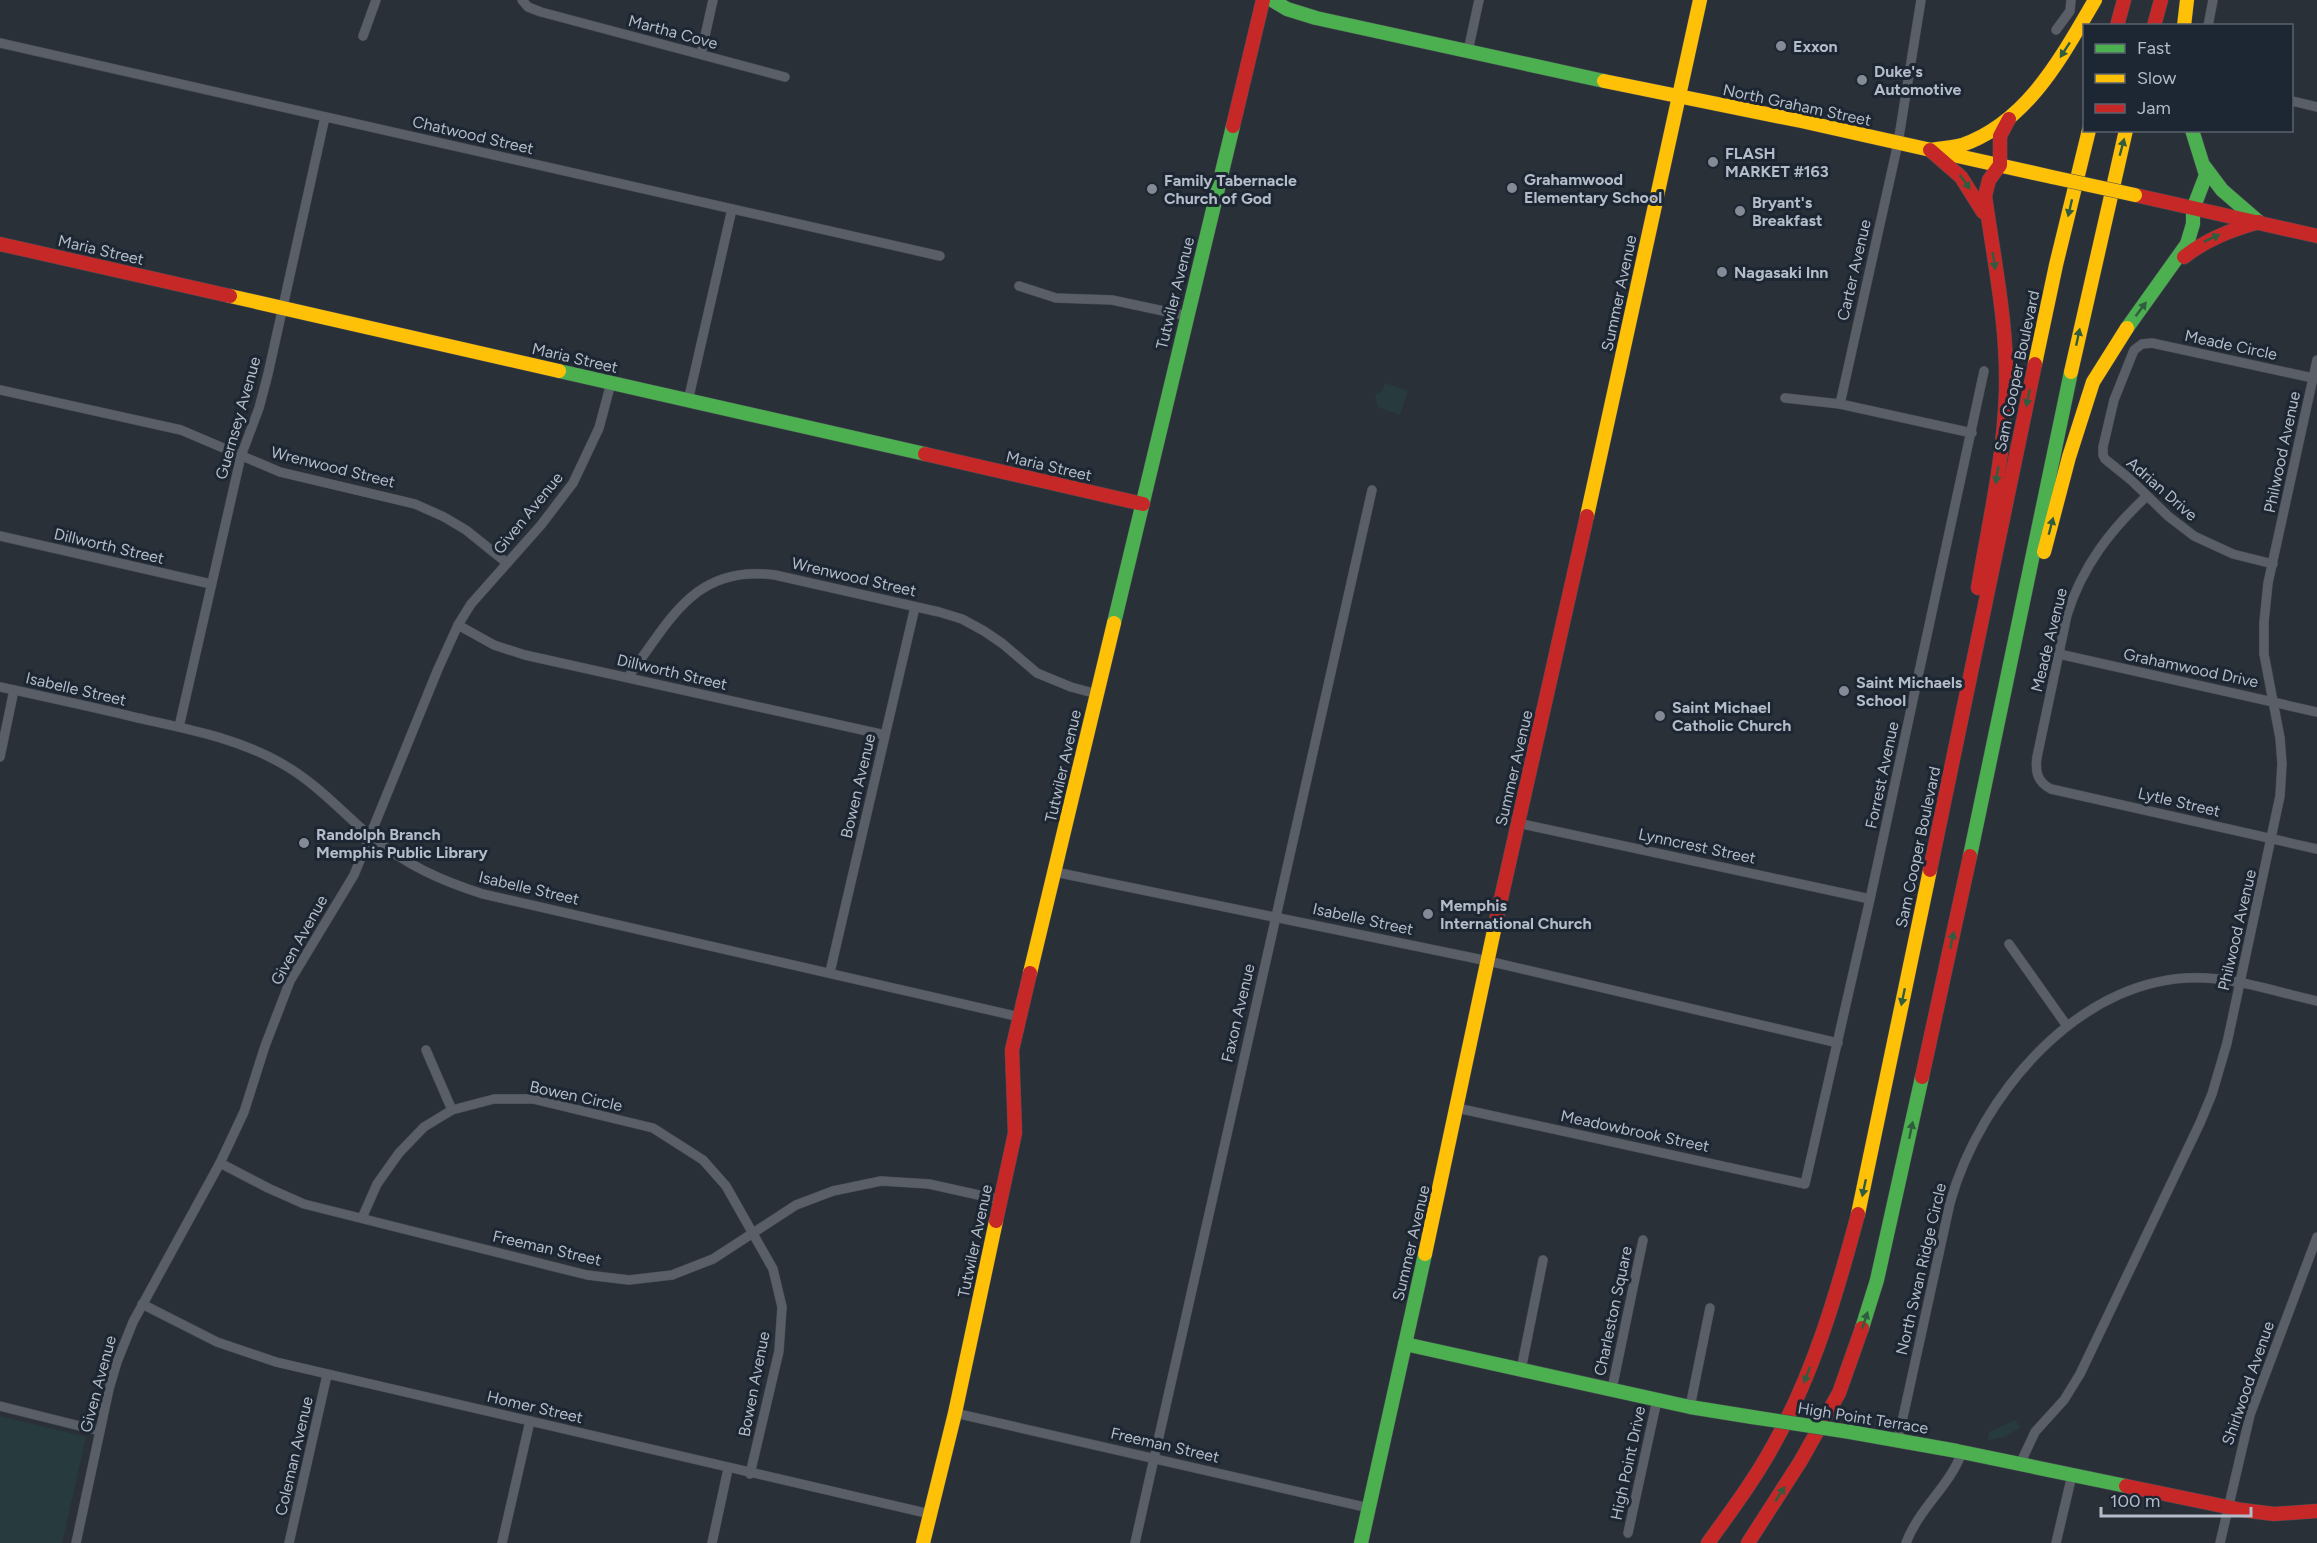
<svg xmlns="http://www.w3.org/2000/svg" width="2317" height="1543" font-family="Figtree,sans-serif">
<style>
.green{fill:#273a3e}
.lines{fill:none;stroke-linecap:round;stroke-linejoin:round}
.street-casing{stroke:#484c53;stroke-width:10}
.fast-casing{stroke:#484c53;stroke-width:15}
.slow-casing{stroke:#484c53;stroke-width:15}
.jam-casing{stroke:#484c53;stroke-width:15}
.street{stroke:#5a5e66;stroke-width:9}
.fast{stroke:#4caf50;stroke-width:14}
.slow{stroke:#ffc107;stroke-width:14}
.jam{stroke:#c62828;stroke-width:14}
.fast-bridge-casing{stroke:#484c53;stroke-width:15;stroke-linecap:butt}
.slow-bridge-casing{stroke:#484c53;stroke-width:15;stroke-linecap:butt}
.fast-bridge{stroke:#4caf50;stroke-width:14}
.slow-bridge{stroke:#ffc107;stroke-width:14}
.oneway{fill:#305d3f}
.poi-dot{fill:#848b96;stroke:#1d2633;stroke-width:2}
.labels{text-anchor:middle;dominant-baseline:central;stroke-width:6;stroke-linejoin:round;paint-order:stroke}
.street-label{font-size:16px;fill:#b4bcc9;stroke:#1d2633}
.poi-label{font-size:16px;font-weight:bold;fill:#b4bcc9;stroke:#1d2633;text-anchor:start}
</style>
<rect width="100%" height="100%" fill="#2a3038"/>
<g class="green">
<path d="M1385,383l23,8 -8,24 -22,-8 -3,-12 7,-4z"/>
<path d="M0,1416l86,21 -24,106h-62z"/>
<path d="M2015,1420l6,7 -16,10 -17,3 1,-8z"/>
</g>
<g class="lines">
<g class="street-casing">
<g id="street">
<path d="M522,0l6,7 13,5 244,65"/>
<path d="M2208,26l5,-26"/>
<path d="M2056,30l14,-19 1,-11"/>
<path d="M363,36l13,-36"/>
<path d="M0,43l940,213"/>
<path d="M1468,51l11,-51"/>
<path d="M701,54l12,-54"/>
<path d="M2292,101l25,6"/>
<path d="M1019,286l37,12 56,2 75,16"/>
<path d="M0,390l181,40 99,42 135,32 29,13 22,13 41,33"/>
<path d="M1785,398l55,6 132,29"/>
<path d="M688,401l44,-192"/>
<path d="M1840,404l58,-261 23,-143"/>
<path d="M2147,496c-37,34 -65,71 -80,119l-30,142c-2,14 0,25 14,32l266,60"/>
<path d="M0,536l211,48"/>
<path d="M2273,564l-40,-10 -39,-18 -26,-20 -37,-36 -26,-21 -2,-4v-8l11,-47 20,-50 8,-6 10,-1 161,35"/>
<path d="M458,625l36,20 31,10 360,80"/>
<path d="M2059,654l258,58"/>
<path d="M628,677c42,-56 66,-113 147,-102l164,37 23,7 22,12 19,13 34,29 34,14 26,7"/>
<path d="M0,687c46,10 92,20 138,31 51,11 103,21 148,48 32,19 56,46 84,70 37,29 69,44 113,58l537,123"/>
<path d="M179,727l62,-271 18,-48 9,-34 57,-257"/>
<path d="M0,757l14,-67"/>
<path d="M1518,823l352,76"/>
<path d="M1055,872l433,89 350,82"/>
<path d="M2009,944l58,82"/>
<path d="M830,972l85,-365"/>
<path d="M426,1050l26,60"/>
<path d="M1457,1108l348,76 65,-285 114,-528"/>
<path d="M220,1163l48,25 36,16 283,71 42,5 43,-5 41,-16 83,-54 37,-14 48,-10 48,3 72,16"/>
<path d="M362,1218l15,-34 22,-31 25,-26 28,-17 42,-11h39l120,29 50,32 23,26 47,83 9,38 -3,44 -29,123"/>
<path d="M142,1304l75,38 59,20 654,152"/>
<path d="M1521,1370l22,-110"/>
<path d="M1612,1389l31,-149"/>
<path d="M0,1406l100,25"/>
<path d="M1690,1407l20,-99"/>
<path d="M955,1413l414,95"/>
<path d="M1898,1440l52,-237c30,-108 133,-232 256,-225 37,2 75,15 111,23"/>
<path d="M2020,1464l15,-32 29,-32 16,-26 120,-251 12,-29 15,-51 53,-247 2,-32 -2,-26 -16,-84v-32l4,-39 49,-223"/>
<path d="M1628,1533l29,-133"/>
<path d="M76,1543l33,-154 8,-27 16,-40 87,-159 24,-51 21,-66 25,-65 64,-106 84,-206 20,-44 13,-21 70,-79 32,-42 26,-55 12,-45"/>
<path d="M289,1543l38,-168"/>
<path d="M502,1543l28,-122"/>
<path d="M712,1543l16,-74"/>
<path d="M1135,1543l237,-1053"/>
<path d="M1906,1543c13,-35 44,-57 56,-91"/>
<path d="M2056,1543l16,-68"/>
<path d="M2220,1543l30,-128 67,-178"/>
</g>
</g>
<g class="fast-casing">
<g id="fast">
<path d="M1272,0l15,9 29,9 288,63"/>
<path d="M2204,166l18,24 37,32"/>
<path d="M2127,328l60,-84 6,-20v-15l13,-34 -14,-45"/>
<path d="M559,371l366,83"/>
<path d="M1114,623l119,-497"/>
<path d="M1970,856l101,-484"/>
<path d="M1862,1328l15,-48 45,-203"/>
<path d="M1405,1344l285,63 62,10"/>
<path d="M1850,1432l107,19 169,35"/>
<path d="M1361,1543l64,-289"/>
</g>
</g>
<g class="slow-casing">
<g id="slow">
<path d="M2184,26l3,-26"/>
<path d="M1604,81l197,40 251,56"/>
<path d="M1930,150c11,-2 22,-2 32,-5 66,-23 100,-89 133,-145"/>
<path d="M230,296l329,75"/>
<path d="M2035,364l21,-99 33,-135"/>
<path d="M2071,372l55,-242"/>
<path d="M1587,516l113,-516"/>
<path d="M2044,552l25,-95 24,-75 34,-54"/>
<path d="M1030,973l84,-350"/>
<path d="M1858,1214l72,-344"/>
<path d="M1425,1254l71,-333"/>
<path d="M923,1543l32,-130 41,-192"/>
</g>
</g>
<g class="jam-casing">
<g id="jam">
<path d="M2117,26l7,-26"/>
<path d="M2154,26l7,-26"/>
<path d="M1233,126l30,-126"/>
<path d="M1930,150l31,27 22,35"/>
<path d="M2135,195l182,41"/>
<path d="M0,244l230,52"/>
<path d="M2184,257c23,-18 47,-27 75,-35"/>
<path d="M925,454l218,50"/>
<path d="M1978,588c11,-65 26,-130 28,-196 2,-66 -12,-131 -21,-196l4,-16 11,-15v-29l9,-17"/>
<path d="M1930,870l105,-506"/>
<path d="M1496,921l91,-405"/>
<path d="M1922,1077l48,-221"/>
<path d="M996,1221l19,-88 -3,-83 18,-77"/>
<path d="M2126,1486l116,24 32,4 43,-3"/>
<path d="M1708,1543c23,-32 47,-64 66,-99 40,-72 63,-151 84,-230"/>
<path d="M1748,1543l52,-81 39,-69 23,-65"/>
</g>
</g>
<use href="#street" class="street"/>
<use href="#fast" class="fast"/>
<use href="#slow" class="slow"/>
<use href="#jam" class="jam"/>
<g class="fast-bridge-casing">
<path id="fast-bridge" d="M1752,1417l98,15"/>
</g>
<g class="slow-bridge-casing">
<path id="slow-bridge" d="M2052,177l83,18"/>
</g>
<use href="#fast-bridge" class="fast-bridge"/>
<use href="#slow-bridge" class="slow-bridge"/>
</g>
<defs><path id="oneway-solid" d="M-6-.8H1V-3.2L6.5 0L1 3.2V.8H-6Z" transform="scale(1.5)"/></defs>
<g class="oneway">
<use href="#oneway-solid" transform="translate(2065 50) rotate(123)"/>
<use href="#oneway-solid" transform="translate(2122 147) rotate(-75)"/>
<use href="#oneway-solid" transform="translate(1965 182) rotate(54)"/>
<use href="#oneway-solid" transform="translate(2070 208) rotate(103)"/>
<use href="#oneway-solid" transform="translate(2212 238) rotate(-25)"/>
<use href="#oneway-solid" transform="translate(1994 261) rotate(81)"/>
<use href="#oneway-solid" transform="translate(2141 309) rotate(-53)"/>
<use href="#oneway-solid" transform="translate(2078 337) rotate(-78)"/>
<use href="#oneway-solid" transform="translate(2028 398) rotate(102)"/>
<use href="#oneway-solid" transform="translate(1997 475) rotate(99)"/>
<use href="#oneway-solid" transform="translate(2051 526) rotate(-75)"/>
<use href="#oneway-solid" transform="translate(1952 940) rotate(-78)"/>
<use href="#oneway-solid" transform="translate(1903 997) rotate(102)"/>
<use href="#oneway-solid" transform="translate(1911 1130) rotate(-78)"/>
<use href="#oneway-solid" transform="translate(1864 1188) rotate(102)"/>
<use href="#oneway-solid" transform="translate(1865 1320) rotate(-72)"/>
<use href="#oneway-solid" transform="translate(1807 1375) rotate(111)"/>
<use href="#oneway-solid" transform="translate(1780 1494) rotate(-58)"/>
</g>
<g class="poi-dot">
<circle cx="1781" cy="46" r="6"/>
<circle cx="1862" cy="80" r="6"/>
<circle cx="1713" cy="162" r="6"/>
<circle cx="1512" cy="188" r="6"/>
<circle cx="1152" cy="189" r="6"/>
<circle cx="1740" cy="211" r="6"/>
<circle cx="1722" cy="272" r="6"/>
<circle cx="1844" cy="691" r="6"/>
<circle cx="1660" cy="716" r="6"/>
<circle cx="304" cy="843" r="6"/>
<circle cx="1428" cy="914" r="6"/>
</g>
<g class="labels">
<g class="street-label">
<text transform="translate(673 32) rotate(15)">Martha Cove</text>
<text transform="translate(1797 105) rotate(12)">North Graham Street</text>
<text transform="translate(473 135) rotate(13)">Chatwood Street</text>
<text transform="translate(101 250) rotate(13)">Maria Street</text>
<text transform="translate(1854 270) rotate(-77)">Carter Avenue</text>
<text transform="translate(1175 293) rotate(-76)">Tutwiler Avenue</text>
<text transform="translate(1619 293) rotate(-78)">Summer Avenue</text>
<text transform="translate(2231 345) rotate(12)">Meade Circle</text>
<text transform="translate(575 358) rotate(13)">Maria Street</text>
<text transform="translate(2017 371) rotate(-78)">Sam Cooper Boulevard</text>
<text transform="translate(238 418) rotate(-74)">Guernsey Avenue</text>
<text transform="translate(2282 452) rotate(-78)">Philwood Avenue</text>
<text transform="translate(1049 466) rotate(13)">Maria Street</text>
<text transform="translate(333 467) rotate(14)">Wrenwood Street</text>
<text transform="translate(2162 489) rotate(41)">Adrian Drive</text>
<text transform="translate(528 513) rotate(-51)">Given Avenue</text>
<text transform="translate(109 546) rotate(13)">Dillworth Street</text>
<text transform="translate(854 577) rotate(13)">Wrenwood Street</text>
<text transform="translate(2049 640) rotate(-76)">Meade Avenue</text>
<text transform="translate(2191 668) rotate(12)">Grahamwood Drive</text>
<text transform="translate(672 672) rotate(13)">Dillworth Street</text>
<text transform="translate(76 689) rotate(13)">Isabelle Street</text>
<text transform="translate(1063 766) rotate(-77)">Tutwiler Avenue</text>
<text transform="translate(1514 768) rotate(-77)">Summer Avenue</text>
<text transform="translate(1882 775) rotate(-78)">Forrest Avenue</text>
<text transform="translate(858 786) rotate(-77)">Bowen Avenue</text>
<text transform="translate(2179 802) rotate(13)">Lytle Street</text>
<text transform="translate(1697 846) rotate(12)">Lynncrest Street</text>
<text transform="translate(1918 847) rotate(-78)">Sam Cooper Boulevard</text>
<text transform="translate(529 888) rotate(13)">Isabelle Street</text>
<text transform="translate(1363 919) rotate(12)">Isabelle Street</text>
<text transform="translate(2237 930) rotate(-77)">Philwood Avenue</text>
<text transform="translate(299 940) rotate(-61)">Given Avenue</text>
<text transform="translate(1238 1013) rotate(-77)">Faxon Avenue</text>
<text transform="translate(576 1096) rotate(12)">Bowen Circle</text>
<text transform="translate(1635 1131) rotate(12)">Meadowbrook Street</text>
<text transform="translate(975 1241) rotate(-78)">Tutwiler Avenue</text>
<text transform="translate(1411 1243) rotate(-77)">Summer Avenue</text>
<text transform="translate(547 1248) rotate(13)">Freeman Street</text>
<text transform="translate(1921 1269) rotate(-77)">North Swan Ridge Circle</text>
<text transform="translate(1613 1311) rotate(-78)">Charleston Square</text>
<text transform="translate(2248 1383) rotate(-71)">Shirlwood Avenue</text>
<text transform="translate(98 1384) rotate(-75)">Given Avenue</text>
<text transform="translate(754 1384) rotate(-79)">Bowen Avenue</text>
<text transform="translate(535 1407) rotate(13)">Homer Street</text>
<text transform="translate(1863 1418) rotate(9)">High Point Terrace</text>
<text transform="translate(1165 1445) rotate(13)">Freeman Street</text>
<text transform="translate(294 1456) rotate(-77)">Coleman Avenue</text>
<text transform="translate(1628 1463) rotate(-78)">High Point Drive</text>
</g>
<g class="poi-label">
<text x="1793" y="46">Exxon</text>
<text x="1874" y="71">Duke's<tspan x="1874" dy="18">Automotive</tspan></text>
<text x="1725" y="153">FLASH<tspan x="1725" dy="18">MARKET #163</tspan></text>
<text x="1524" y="179">Grahamwood<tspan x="1524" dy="18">Elementary School</tspan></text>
<text x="1164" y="180">Family Tabernacle<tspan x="1164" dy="18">Church of God</tspan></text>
<text x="1752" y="202">Bryant's<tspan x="1752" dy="18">Breakfast</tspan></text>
<text x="1734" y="272">Nagasaki Inn</text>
<text x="1856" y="682">Saint Michaels<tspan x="1856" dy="18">School</tspan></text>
<text x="1672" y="707">Saint Michael<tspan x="1672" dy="18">Catholic Church</tspan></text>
<text x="316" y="834">Randolph Branch<tspan x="316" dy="18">Memphis Public Library</tspan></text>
<text x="1440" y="905">Memphis<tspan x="1440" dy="18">International Church</tspan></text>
</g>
</g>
<rect x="2083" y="24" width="210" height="108" fill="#1d2633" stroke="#59626f" stroke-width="1.5"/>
<rect x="2095" y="44" width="30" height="9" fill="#4caf50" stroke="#59626f" stroke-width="1.5"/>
<text x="2137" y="54" font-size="18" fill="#b4bcc9">Fast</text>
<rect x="2095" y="74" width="30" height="9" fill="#ffc107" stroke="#59626f" stroke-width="1.5"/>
<text x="2137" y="84" font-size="18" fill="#b4bcc9">Slow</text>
<rect x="2095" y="104" width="30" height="9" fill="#c62828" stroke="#59626f" stroke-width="1.5"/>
<text x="2137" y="114" font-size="18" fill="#b4bcc9">Jam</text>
<path d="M2101 1507v9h150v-9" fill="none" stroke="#b4bcc9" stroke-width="3"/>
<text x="2110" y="1507" font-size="18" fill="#b4bcc9" stroke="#1d2633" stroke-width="4.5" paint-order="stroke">100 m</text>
</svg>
